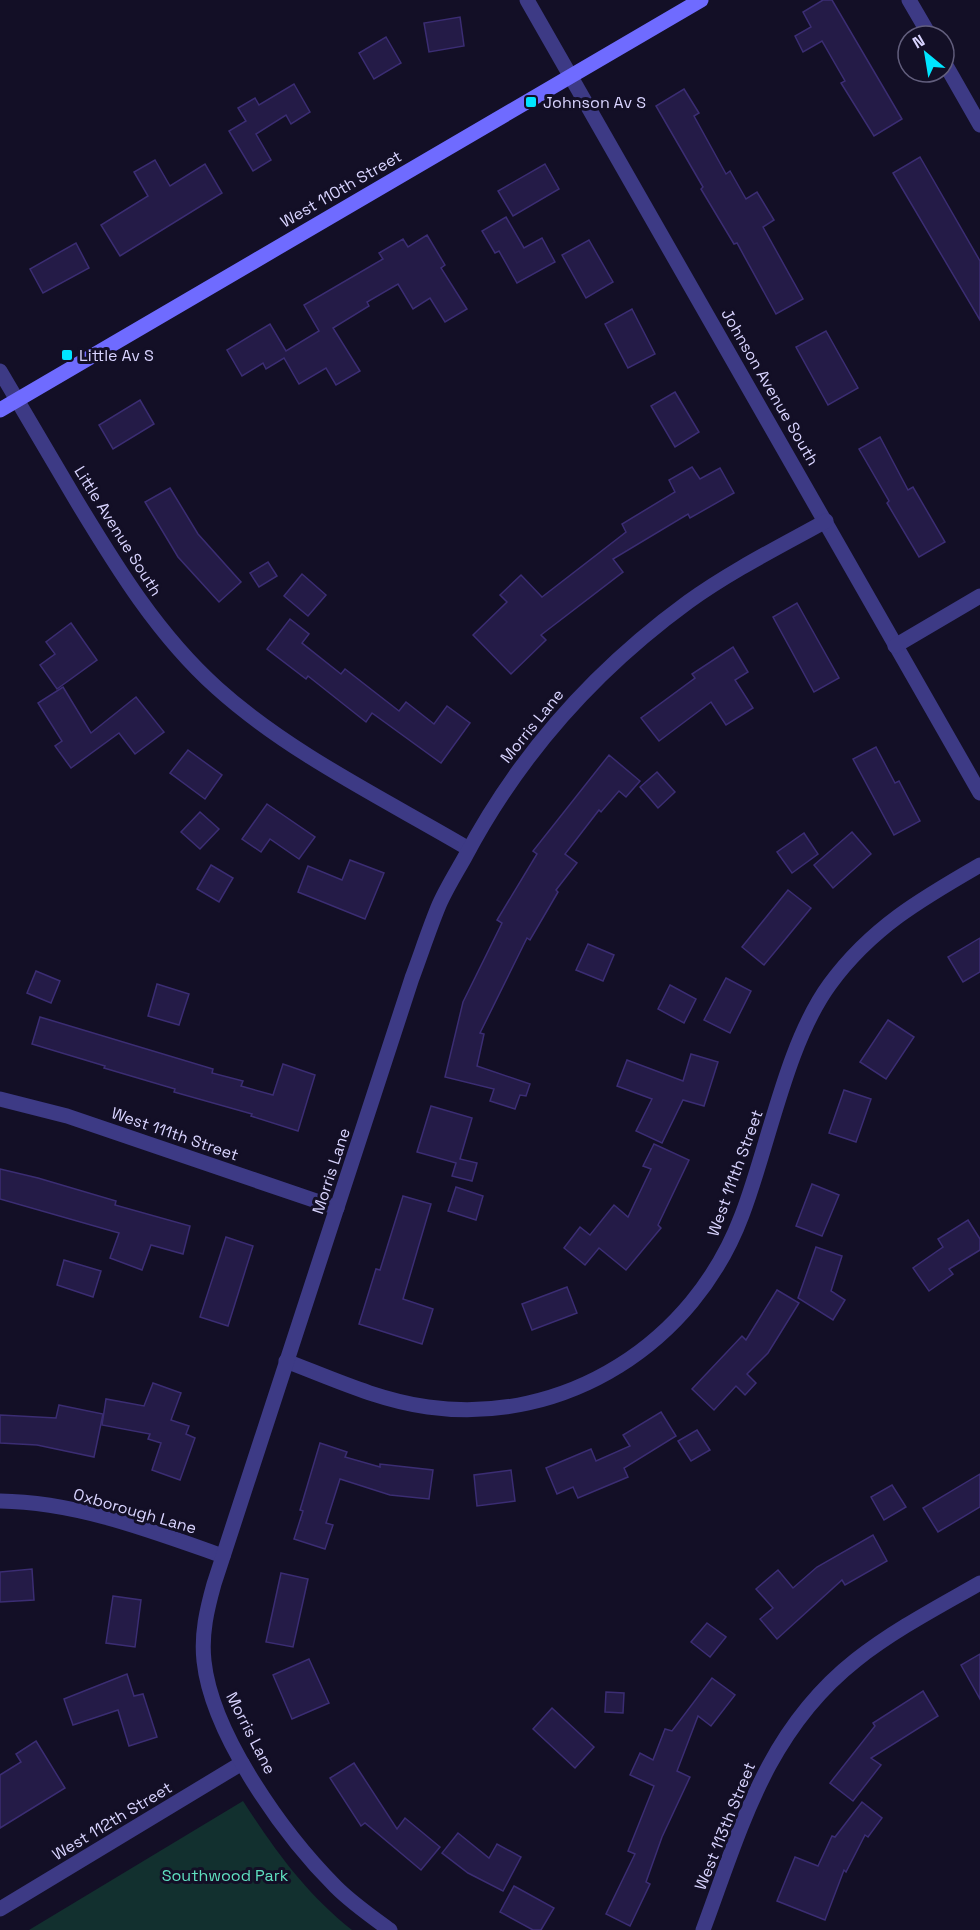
<svg xmlns="http://www.w3.org/2000/svg" width="980" height="1930" font-family="'Space Grotesk',sans-serif">
<style>
.green{fill:#12302f}
.building{fill:#241b47;stroke:#3b2d73;stroke-width:1.5}
.lines{fill:none;stroke-linecap:round;stroke-linejoin:round}
.street{stroke:#3d3a85;stroke-width:15}
.secondary{stroke:#6f6bff;stroke-width:15}
.poi-dot{fill:#00e5ff;stroke:#130f26;stroke-width:2}
.labels{text-anchor:middle;dominant-baseline:central;stroke-width:6;stroke-linejoin:round;paint-order:stroke}
.poi-label{font-size:16px;fill:#d9d4ff;stroke:#130f26;text-anchor:start}
.street-label{font-size:16px;fill:#d9d4ff;stroke:#130f26}
.park-label{font-size:16px;fill:#5fe0c0;stroke:#130f26}
</style>
<rect width="100%" height="100%" fill="#130f26"/>
<path class="green" d="M243,1801c31,48 63,93 109,129h-323z"/>
<g class="building">
<path d="M823,0h9l70,119 -28,17 -33,-53 4,-2 -23,-40 -19,11 -8,-16 16,-9 -8,-15z"/>
<path d="M460,17l4,29 -35,6 -5,-29z"/>
<path d="M386,37l15,26 -27,16 -15,-26z"/>
<path d="M294,84l16,28 -19,12 -5,-9 -30,19 15,26 -18,11 -24,-40 17,-10 -8,-13 17,-10 4,7z"/>
<path d="M684,89l15,24 -5,3 32,58 4,-3 16,28 11,-7 17,28 -11,7 40,72 -27,15 -39,-71 -3,1 -33,-55 2,-2 -47,-81z"/>
<path d="M920,157l60,104v59l-87,-147z"/>
<path d="M155,160l15,26 35,-22 17,29 -102,63 -19,-31 47,-29 -14,-24z"/>
<path d="M545,164l14,25 -46,27 -15,-25z"/>
<path d="M506,217l18,31 18,-10 13,24 -38,21 -18,-32 -4,2 -13,-22z"/>
<path d="M427,235l18,30 -4,3 26,41 -22,13 -15,-24 -17,11 -15,-25 -31,18 2,4 -36,22 27,43 -24,14 -10,-17 -27,16 -15,-26 -18,11 -3,-6 -21,13 -15,-26 43,-26 16,27 33,-20 -15,-26 79,-46 -4,-6 24,-14 5,8z"/>
<path d="M589,240l24,42 -27,16 -24,-43z"/>
<path d="M76,243l13,25 -46,25 -13,-24z"/>
<path d="M632,309l23,45 -27,14 -23,-44z"/>
<path d="M826,331l32,57 -30,17 -32,-58z"/>
<path d="M675,392l24,40 -24,15 -24,-41z"/>
<path d="M140,400l14,24 -41,25 -14,-24z"/>
<path d="M880,437l28,53 5,-3 32,55 -26,15 -32,-54 2,-2 -30,-52z"/>
<path d="M692,467l8,12 20,-11 14,25 -44,25 -2,-4 -75,45 10,13 -82,63 5,5 -35,34 -38,-39 34,-33 -7,-7 21,-20 21,22 84,-65 -4,-8 53,-32 -6,-12z"/>
<path d="M170,488l28,46 43,48 -22,20 -41,-45 -33,-55z"/>
<path d="M268,562l9,14 -18,11 -9,-14z"/>
<path d="M302,574l24,21 -18,21 -24,-20z"/>
<path d="M797,603l42,75 -25,14 -41,-75z"/>
<path d="M290,619l19,15 -7,9 39,31 4,-5 54,42 7,-9 28,22 13,-18 23,17 -29,40 -69,-50 -6,9 -58,-46 -2,3 -39,-30z"/>
<path d="M71,623l26,37 -40,29 -17,-24 15,-11 -9,-12z"/>
<path d="M733,647l15,25 -13,8 18,28 -27,17 -15,-23 -52,39 -18,-23 54,-40 -3,-4z"/>
<path d="M63,687l28,46 45,-36 28,35 -29,22 -16,-21 -48,35 -16,-22 7,-5 -24,-38z"/>
<path d="M876,747l19,36 4,-2 21,40 -26,14 -41,-76z"/>
<path d="M188,750l34,25 -17,24 -35,-26z"/>
<path d="M609,755l31,26 -14,16 -7,-6 -18,21 -2,-2 -34,44 12,9 -21,27 2,2 -28,48 -3,-2 -47,95 4,1 -7,32 53,18 -4,12 -6,-1 -5,14 -25,-8 4,-12 -49,-12 18,-75 39,-79 -5,-3 40,-66 -4,-3z"/>
<path d="M657,772l18,20 -17,16 -18,-21z"/>
<path d="M267,804l48,33 -16,22 -29,-20 -9,13 -19,-13z"/>
<path d="M200,812l19,17 -19,20 -19,-17z"/>
<path d="M852,832l19,22 -38,34 -19,-23z"/>
<path d="M804,833l14,21 -26,19 -15,-21z"/>
<path d="M350,860l34,13 -19,46 -67,-27 10,-26 34,14z"/>
<path d="M211,865l22,13 -14,24 -22,-13z"/>
<path d="M788,890l23,18 -47,57 -22,-18z"/>
<path d="M980,938v34l-17,10 -15,-25z"/>
<path d="M588,944l26,11 -11,26 -27,-11z"/>
<path d="M36,971l24,10 -9,22 -24,-10z"/>
<path d="M726,978l25,13 -21,42 -26,-13z"/>
<path d="M157,984l32,10 -10,31 -31,-9z"/>
<path d="M670,985l26,14 -12,24 -26,-14z"/>
<path d="M40,1017l173,52 -1,4 31,8 -2,5 32,9 10,-31 32,11 -17,56 -47,-15 1,-2 -78,-22 1,-3 -71,-21 1,-2 -73,-22z"/>
<path d="M888,1020l26,17 -28,42 -26,-17z"/>
<path d="M691,1054l27,8 -14,44 -21,-6 -21,43 -26,-12 16,-32 -35,-13 10,-26 56,21z"/>
<path d="M844,1090l27,9 -15,43 -27,-9z"/>
<path d="M431,1106l41,12 -12,41 17,4 -5,18 -20,-5 4,-13 -39,-11z"/>
<path d="M654,1144l35,16 -31,65 3,3 -35,42 -27,-22 -14,17 -21,-17 16,-21 10,8 24,-30 14,12 23,-48 -8,-3z"/>
<path d="M0,1169l38,9 78,23 -1,4 75,21 -7,28 -32,-9 -9,25 -32,-12 9,-25 -119,-34z"/>
<path d="M812,1184l27,11 -17,41 -26,-10z"/>
<path d="M456,1187l27,9 -7,24 -28,-9z"/>
<path d="M403,1196l28,8 -28,95 30,10 -11,35 -63,-20 17,-55 4,1z"/>
<path d="M968,1220l12,19v11l-31,19 4,5 -24,17 -16,-23 30,-21 -5,-8z"/>
<path d="M226,1237l27,9 -25,80 -28,-9z"/>
<path d="M816,1247l26,9 -11,35 14,9 -12,20 -35,-22z"/>
<path d="M64,1260l37,11 -8,26 -36,-12z"/>
<path d="M567,1287l10,26 -45,17 -10,-26z"/>
<path d="M777,1290l22,13 -31,50 -21,21 9,9 -11,12 -9,-9 -22,24 -22,-21 50,-53 4,4z"/>
<path d="M153,1383l28,10 -10,27 18,6 -3,8 9,4 -15,42 -28,-10 9,-27 -13,-4 2,-5 -48,-9 4,-26 38,7z"/>
<path d="M59,1405l44,9 -9,43 -57,-12 -37,-2v-28l56,3z"/>
<path d="M661,1412l15,24 -52,32 4,9 -50,21 -5,-11 -16,7 -11,-26 45,-19 5,12 34,-15 -7,-11z"/>
<path d="M697,1430l13,20 -19,11 -13,-20z"/>
<path d="M320,1443l27,9 -2,5 35,10v-3l53,6 -4,29 -39,-4 -50,-16 -14,44 7,2 -8,24 -31,-10 9,-28 -3,-1z"/>
<path d="M511,1470l4,31 -38,5 -3,-31z"/>
<path d="M980,1474v33l-42,25 -15,-24z"/>
<path d="M892,1485l14,22 -22,13 -13,-23z"/>
<path d="M873,1535l14,26 -42,24 -3,-5 -65,59 -17,-20 13,-11 -17,-19 22,-19 15,18 24,-21z"/>
<path d="M32,1569l2,31 -34,2v-30z"/>
<path d="M281,1573l27,6 -15,68 -27,-5z"/>
<path d="M113,1596l28,4 -6,47 -29,-4z"/>
<path d="M707,1623l19,14 -16,20 -19,-15z"/>
<path d="M980,1654v45l-19,-34z"/>
<path d="M309,1659l20,44 -37,16 -19,-44z"/>
<path d="M127,1674l7,22 9,-2 14,43 -28,9 -11,-36 -45,15 -9,-26z"/>
<path d="M712,1678l23,17 -24,31 -13,-10 -21,55 13,6 -28,60 -16,45 4,2 -20,42 -24,-12 29,-60 -7,-3 26,-65 -24,-11 10,-22 13,7 12,-31 7,2z"/>
<path d="M923,1691l15,25 -67,42 10,7 -28,36 -23,-18 45,-57 -2,-3z"/>
<path d="M606,1692l18,1 -1,20 -18,-1z"/>
<path d="M552,1708l42,39 -19,21 -42,-39z"/>
<path d="M36,1741l29,47 -65,40v-53l21,-13 -5,-8z"/>
<path d="M354,1763l43,66 8,-11 35,29 -19,23 -56,-47 -4,3 -31,-48z"/>
<path d="M862,1802l20,16 -14,19 -3,-2 -19,37 -2,-2 -19,50 -48,-19 18,-44 23,9 14,-30 3,1z"/>
<path d="M458,1833l31,25 8,-14 24,13 -18,34 -35,-18 -26,-20z"/>
<path d="M514,1886l40,22 -13,22h-8l-33,-18z"/>
</g>
<g class="lines">
<g class="street">
<path d="M527,0l453,793"/>
<path d="M909,0l21,36"/>
<path d="M944,62l36,63"/>
<path d="M0,371c25,43 51,86 76,129 41,68 82,135 141,188 72,65 169,112 252,161"/>
<path d="M895,646l85,-50"/>
<path d="M0,1099l67,17 270,92"/>
<path d="M286,1361c47,18 92,39 142,46 137,19 266,-64 314,-192 27,-70 44,-171 88,-231 41,-56 91,-85 150,-119"/>
<path d="M0,1501c77,1 152,30 223,55"/>
<path d="M0,1909l242,-146"/>
<path d="M390,1930c-18,-13 -38,-27 -54,-43 -52,-52 -124,-152 -132,-226 -3,-27 3,-52 10,-77l198,-606c9,-24 17,-49 27,-73 7,-16 17,-32 26,-48 54,-102 130,-187 223,-255 43,-31 91,-55 138,-81"/>
<path d="M703,1930c38,-102 63,-199 153,-270 38,-30 82,-53 124,-77"/>
</g>
<path class="secondary" d="M0,410l701,-410"/>
</g>
<g class="poi-dot">
<rect x="525" y="96" width="12" height="12" rx="3"/>
<rect x="61" y="349" width="12" height="12" rx="3"/>
</g>
<g class="labels">
<g class="poi-label">
<text x="543" y="102">Johnson Av S</text>
<text x="79" y="355">Little Av S</text>
</g>
<g class="street-label">
<text transform="translate(341 189) rotate(-30)">West 110th Street</text>
<text transform="translate(770 387) rotate(60)">Johnson Avenue South</text>
<text transform="translate(118 531) rotate(58)">Little Avenue South</text>
<text transform="translate(532 726) rotate(-51)">Morris Lane</text>
<text transform="translate(175 1134) rotate(19)">West 111th Street</text>
<text transform="translate(331 1171) rotate(-72)">Morris Lane</text>
<text transform="translate(735 1173) rotate(-70)">West 111th Street</text>
<text transform="translate(135 1511) rotate(16)">Oxborough Lane</text>
<text transform="translate(251 1733) rotate(63)">Morris Lane</text>
<text transform="translate(112 1821) rotate(-31)">West 112th Street</text>
<text transform="translate(725 1826) rotate(-68)">West 113th Street</text>
</g>
<g class="park-label">
<text x="225" y="1875">Southwood Park</text>
</g>
</g>
<g transform="translate(926 54) rotate(330)"><circle r="28" fill="#130f26" stroke="#625e7d" stroke-width="1.5"/>
<path d="M0-4.5L10 22L0 15L-10 22Z" fill="#00e5ff"/>
<text y="-9" font-size="16" font-weight="bold" text-anchor="middle" fill="#d9d4ff">N</text>
</g>
</svg>
